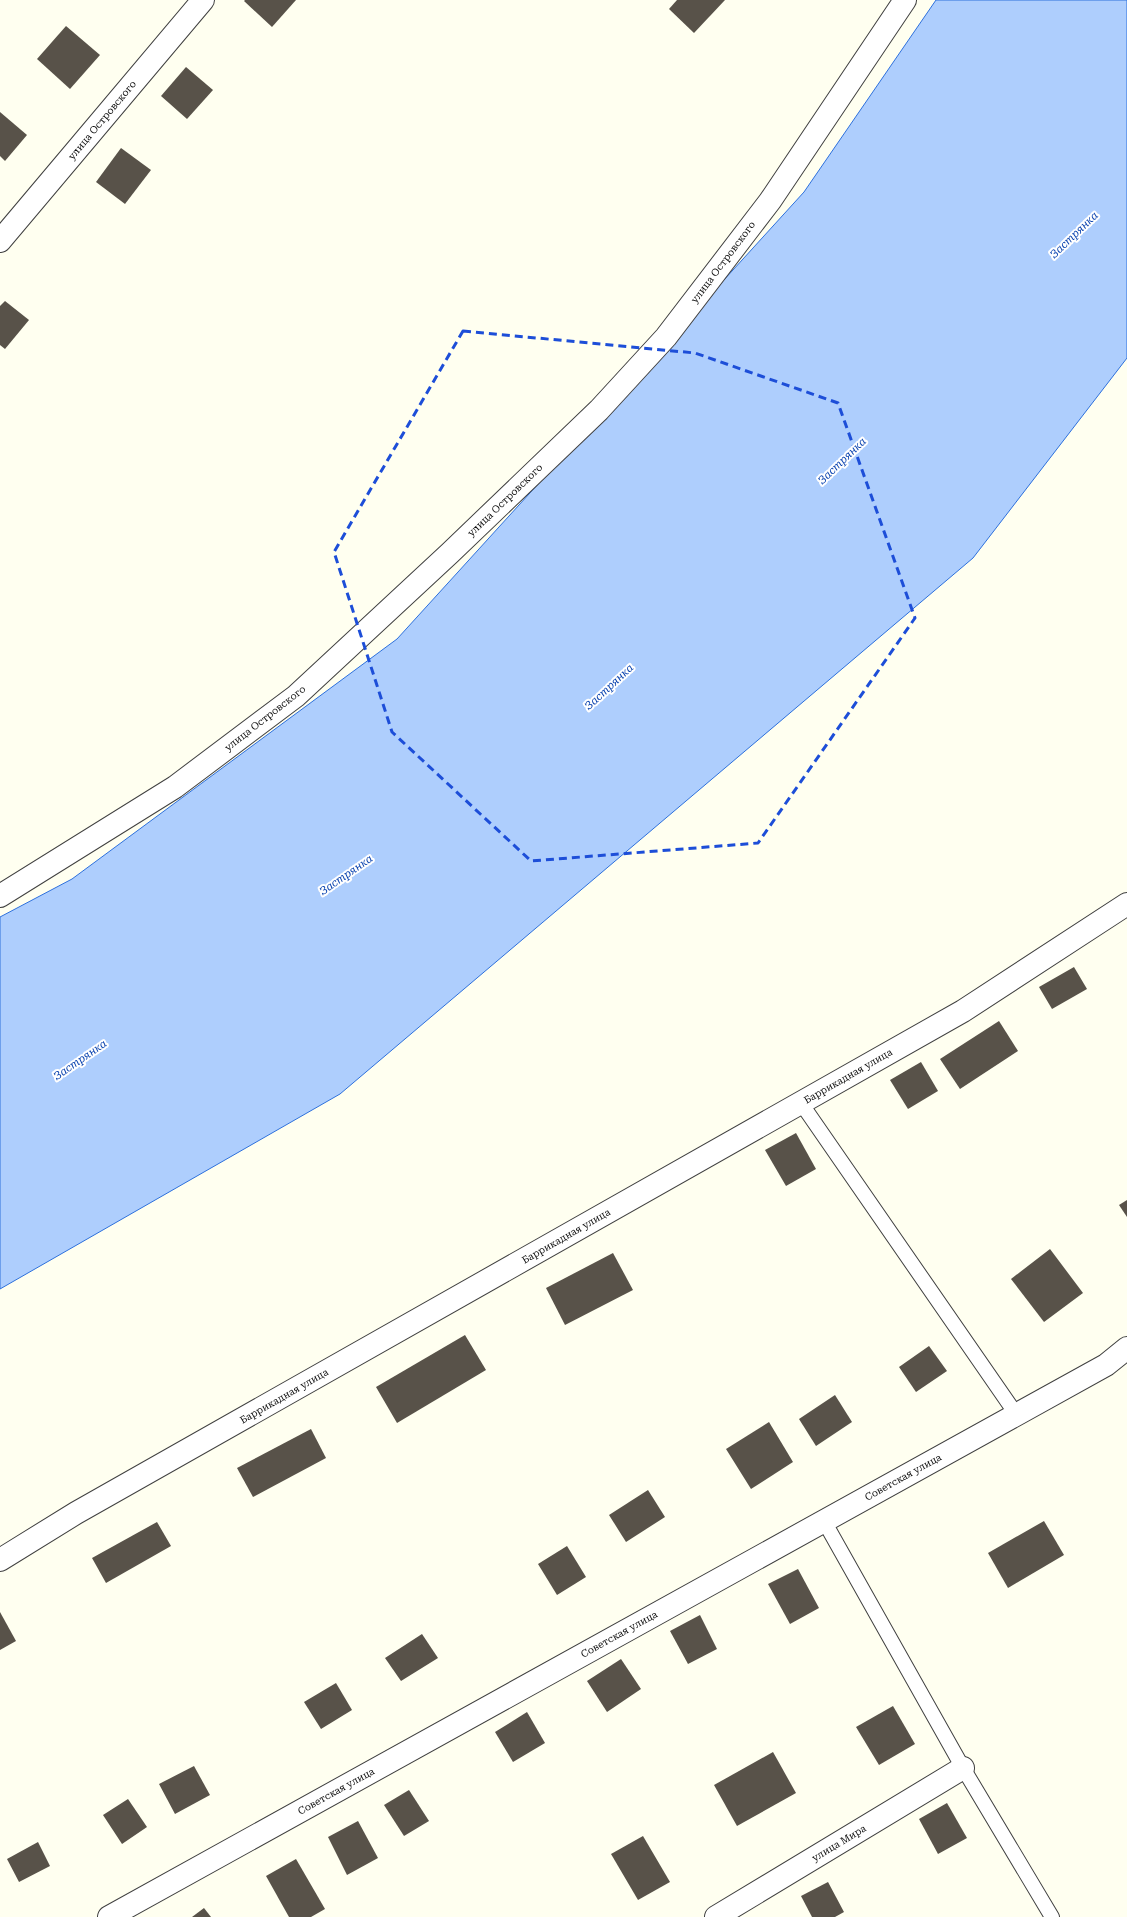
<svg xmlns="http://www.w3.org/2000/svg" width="1127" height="1917" font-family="'Roboto Serif',serif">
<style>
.water{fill:#aecefd;stroke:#2d70dc}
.building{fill:#585249}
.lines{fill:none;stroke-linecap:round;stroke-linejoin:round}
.lane-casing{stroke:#414141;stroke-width:16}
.street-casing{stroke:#414141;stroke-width:24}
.lane{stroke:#fff;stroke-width:14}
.street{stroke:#fff;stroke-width:22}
.marked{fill:none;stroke:#1d4ed8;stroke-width:3;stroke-dasharray:8 5;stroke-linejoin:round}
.labels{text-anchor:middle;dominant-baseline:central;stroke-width:4;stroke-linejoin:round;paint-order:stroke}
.street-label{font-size:10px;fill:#0e0e0e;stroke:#fff}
.water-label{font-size:11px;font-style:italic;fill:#0942af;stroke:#fff}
</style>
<rect width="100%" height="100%" fill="#fffff0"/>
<path class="water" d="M936,0h191v358l-154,200 -633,536 -340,195v-372l72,-38 325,-240 407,-447z"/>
<g class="building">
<path d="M245,0h51l-24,27 -28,-26z"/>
<path d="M677,0h48l-31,33 -25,-24z"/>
<path d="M66,26l34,29 -30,34 -33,-30z"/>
<path d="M186,67l27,23 -26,29 -26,-23z"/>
<path d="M0,112l27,23 -22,26 -5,-5z"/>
<path d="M121,148l30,22 -26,34 -29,-22z"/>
<path d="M5,301l24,19 -24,29 -5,-4v-39z"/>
<path d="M1074,967l13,22 -35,20 -13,-22z"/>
<path d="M999,1021l19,30 -58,38 -20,-30z"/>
<path d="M921,1062l17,29 -30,18 -18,-29z"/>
<path d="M796,1133l20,36 -30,17 -21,-36z"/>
<path d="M1127,1200v17l-8,-12z"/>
<path d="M1050,1249l33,44 -39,29 -33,-43z"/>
<path d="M613,1253l20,37 -68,35 -19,-37z"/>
<path d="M465,1335l21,35 -89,53 -21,-36z"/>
<path d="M929,1346l18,25 -31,21 -17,-25z"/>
<path d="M835,1395l17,27 -36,24 -17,-27z"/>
<path d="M769,1422l24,40 -42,27 -25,-40z"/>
<path d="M311,1429l15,29 -73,39 -16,-29z"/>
<path d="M648,1490l17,27 -39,25 -17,-27z"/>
<path d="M1044,1521l20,34 -56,33 -20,-35z"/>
<path d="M157,1522l14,24 -65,37 -14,-25z"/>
<path d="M567,1546l19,31 -29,18 -19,-31z"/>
<path d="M798,1569l21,39 -29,16 -22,-40z"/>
<path d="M0,1612l16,29 -16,9z"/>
<path d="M700,1615l17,34 -29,15 -18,-33z"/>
<path d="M422,1634l16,24 -37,23 -16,-23z"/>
<path d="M621,1659l20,30 -34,23 -20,-31z"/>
<path d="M336,1683l16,27 -31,19 -17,-27z"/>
<path d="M893,1706l22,38 -36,21 -23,-38z"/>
<path d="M527,1712l18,31 -32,19 -18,-30z"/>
<path d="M773,1752l23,41 -59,33 -23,-41z"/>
<path d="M194,1766l16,29 -35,19 -16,-30z"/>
<path d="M409,1790l20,31 -25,15 -20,-31z"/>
<path d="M128,1799l19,28 -25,17 -19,-29z"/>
<path d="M947,1803l20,35 -29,16 -19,-35z"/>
<path d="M358,1821l20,37 -31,17 -19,-38z"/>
<path d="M643,1836l27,46 -32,18 -27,-46z"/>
<path d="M38,1842l12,24 -31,16 -12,-23z"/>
<path d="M296,1859l29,50 -14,8h-22l-23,-41z"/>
<path d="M828,1882l16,30 -9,5h-23l-11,-21z"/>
<path d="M204,1908l7,9h-19z"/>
</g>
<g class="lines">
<g class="lane-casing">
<g id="lane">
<path d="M801,1103l215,311"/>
<path d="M824,1521l139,247 89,149"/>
</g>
</g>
<g class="street-casing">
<g id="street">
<path d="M0,241l203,-241"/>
<path d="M0,896l175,-109 121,-91 154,-143 149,-143 67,-73 104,-136 135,-201"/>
<path d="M0,1560l76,-47 887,-502 164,-107"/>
<path d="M109,1917l997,-552 21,-17"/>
<path d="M716,1917l247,-149"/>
</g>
</g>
<use href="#lane" class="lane"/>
<use href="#street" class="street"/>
</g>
<path class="marked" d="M463,331l232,22 143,50 77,215 -157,225 -227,18 -139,-129 -58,-180z"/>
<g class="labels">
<g class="street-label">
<text transform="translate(102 120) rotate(-50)">улица Островского</text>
<text transform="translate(723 262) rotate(-53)">улица Островского</text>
<text transform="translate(505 500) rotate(-44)">улица Островского</text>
<text transform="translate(265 718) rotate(-38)">улица Островского</text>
<text transform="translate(848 1076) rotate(-30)">Баррикадная улица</text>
<text transform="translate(566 1236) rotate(-30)">Баррикадная улица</text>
<text transform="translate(284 1396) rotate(-30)">Баррикадная улица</text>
<text transform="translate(903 1477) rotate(-29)">Советская улица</text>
<text transform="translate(619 1634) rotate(-29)">Советская улица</text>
<text transform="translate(336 1791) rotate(-29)">Советская улица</text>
<text transform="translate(839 1843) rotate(-31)">улица Мира</text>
</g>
<g class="water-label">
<text transform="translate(1074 235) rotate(-44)">Застрянка</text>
<text transform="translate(842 461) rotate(-44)">Застрянка</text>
<text transform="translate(609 687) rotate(-43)">Застрянка</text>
<text transform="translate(346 875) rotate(-35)">Застрянка</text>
<text transform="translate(80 1060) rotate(-35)">Застрянка</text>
</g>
</g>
</svg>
